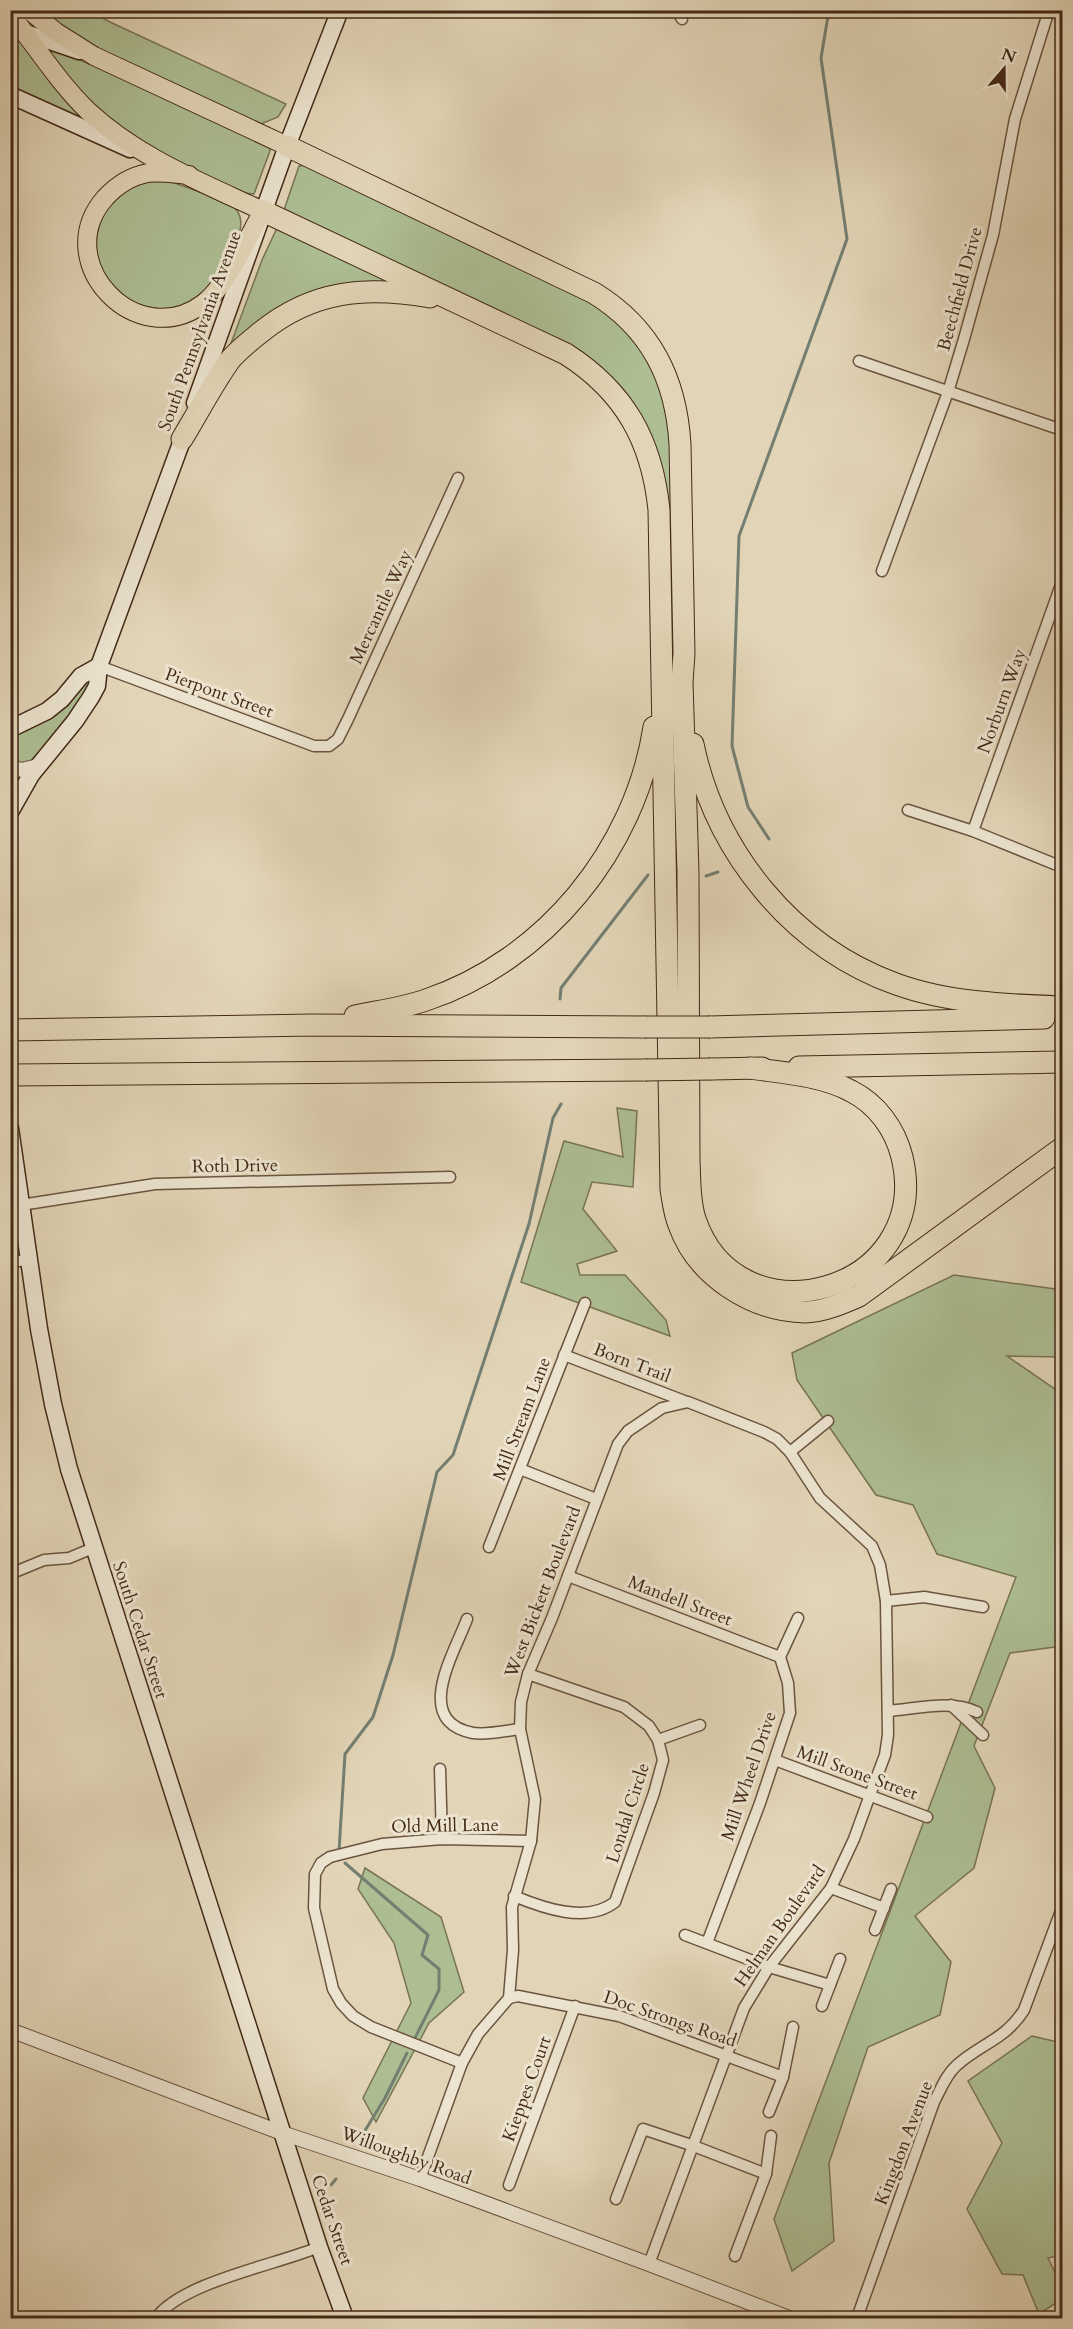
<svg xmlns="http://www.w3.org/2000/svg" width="1073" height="2329" font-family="Cardo,serif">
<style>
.green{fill:#adbe93;stroke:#787455;stroke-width:1.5}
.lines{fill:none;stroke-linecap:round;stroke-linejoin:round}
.stream{stroke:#747f72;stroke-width:3}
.minor-casing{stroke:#6b543f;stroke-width:13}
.tertiary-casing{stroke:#6b543f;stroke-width:16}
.secondary-casing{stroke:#432917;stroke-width:19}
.primary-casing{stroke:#432917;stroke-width:20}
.motorway-casing{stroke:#432917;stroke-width:23}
.minor{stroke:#ece4d0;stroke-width:10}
.tertiary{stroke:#ece4d0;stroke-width:14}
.secondary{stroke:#ece4d0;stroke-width:16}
.primary{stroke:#e2d5b7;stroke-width:18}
.motorway{stroke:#e2d5b7;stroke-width:21}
.motorway-bridge-casing{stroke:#432917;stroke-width:23;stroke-linecap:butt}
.motorway-bridge{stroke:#e2d5b7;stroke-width:21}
.labels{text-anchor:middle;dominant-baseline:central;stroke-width:6;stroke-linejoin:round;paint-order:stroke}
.street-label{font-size:18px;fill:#432917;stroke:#ece4d0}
</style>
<rect width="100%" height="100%" fill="#e2d5b7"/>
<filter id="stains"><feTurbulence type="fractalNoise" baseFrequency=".00333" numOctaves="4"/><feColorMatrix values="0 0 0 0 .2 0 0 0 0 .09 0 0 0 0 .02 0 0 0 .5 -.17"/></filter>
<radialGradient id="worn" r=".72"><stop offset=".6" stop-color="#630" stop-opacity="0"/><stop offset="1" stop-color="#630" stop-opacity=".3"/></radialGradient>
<g class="green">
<path d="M40,11h50l20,11 176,82 -8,13 -17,7 -171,-79z"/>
<path d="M10,38l10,2 71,83 -80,-34z"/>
<path d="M53,49l56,23 160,75 1,4 -16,43 -11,-1 -52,-24 -62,-33 -33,-27 -46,-55z"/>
<path d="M307,165l266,125 40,27 37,44 21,58 2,207h-3l-5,-130 -45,-107 -336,-179 15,-44z"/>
<path d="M169,181l56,20c7,4 13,8 15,16 3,12 -3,24 -9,35 -15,32 -37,63 -77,56 -15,-2 -22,-4 -32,-14 -12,-11 -19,-17 -23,-32 -10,-31 10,-73 43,-80 8,-2 19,-1 27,-1z"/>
<path d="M277,228l116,54 -26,3 -137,61 32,-86z"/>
<path d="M87,680l4,2 -16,30 -40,48 -7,4 -17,-2v-27z"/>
<path d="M617,1108l20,3 -4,76 -41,-5 -9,27 34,42 -40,13 3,11h45l41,45 4,16 -149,-54 43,-141 59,16z"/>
<path d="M954,1275l108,15v67l-55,-1 55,38v252l-52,7 -36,93 21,42 -21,80 -59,48 36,46 -11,53 -72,32 -39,116 5,78 -42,30 -18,-52 242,-642 -79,-23 -24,-49 -37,-10 -79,-115 -5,-27z"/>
<path d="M365,1868l76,49 23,75 -35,31 -53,99 -13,-24 48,-95 -17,-60 -36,-54z"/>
<path d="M1032,2036l30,7v212l-14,3 14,29v12l-23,15 -16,-39 -21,-1 -35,-65 35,-66 -34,-62z"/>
</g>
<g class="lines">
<g class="stream">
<path d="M769,839l-21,-32 -16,-61 7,-210 108,-297 -26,-181 8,-48"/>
<path d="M706,876l12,-4"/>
<path d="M560,999l1,-11 87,-113"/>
<path d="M339,1851l6,-97 28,-37 20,-62 44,-183 16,-17 76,-231 24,-106 8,-14"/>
<path d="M345,1863l83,72 -6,20 17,14v21l-24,48"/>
<path d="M361,2137l24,-39 22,-45"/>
<path d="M331,2185l5,-6"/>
</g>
<g class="minor-casing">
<g id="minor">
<path d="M676,10l6,9"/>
<path d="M859,361l203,69"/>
<path d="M882,571l66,-179 16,-53 29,-104 22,-116 34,-109"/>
<path d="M99,666l215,80h15l9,-7 10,-20 110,-241"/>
<path d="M908,810l65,21 89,36"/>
<path d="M973,831l89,-249"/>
<path d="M21,1205l134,-21 295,-7"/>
<path d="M10,1262l18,-2"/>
<path d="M564,1355l123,47"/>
<path d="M790,1452l38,-31"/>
<path d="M520,1469l76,30"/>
<path d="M489,1547l96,-244"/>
<path d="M10,1574l34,-14 25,-2 24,-10"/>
<path d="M568,1576l212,81"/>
<path d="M886,1601l38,-4 59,10"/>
<path d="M467,1619c-13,35 -55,102 6,114 14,2 32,-2 47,-4"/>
<path d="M951,1705l32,30"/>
<path d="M888,1711c28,-2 63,-12 89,1"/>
<path d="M658,1740l42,-15"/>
<path d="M775,1760l152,57"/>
<path d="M440,1769l2,70"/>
<path d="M831,1888l53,20"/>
<path d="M514,1896c29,12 73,28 101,6l39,-109 9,-33 -5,-20 -9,-14 -25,-19 -96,-33"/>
<path d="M875,1930l16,-41"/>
<path d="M685,1935l84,32 61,18"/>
<path d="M707,1943l53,-140 30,-90 -2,-30 -8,-26 18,-39"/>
<path d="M509,1998l9,-2 101,20 164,61"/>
<path d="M822,2006l18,-47"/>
<path d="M462,2063l-91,-36 -18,-11 -12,-13 -8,-14 -19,-81 1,-34 6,-11 9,-6 52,-13 60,-5 89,2"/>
<path d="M769,2112l14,-35 10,-50"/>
<path d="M420,2179l42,-116 16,-29 31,-36 4,-48 -1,-43 19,-66 4,-42 -15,-70 1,-27 7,-28 24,-56 66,-174 10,-13 34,-23 26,-6 76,30 13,7 13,13 30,46 52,48 8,19 6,36 2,134 -3,20 -15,40 -16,44 -23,49 -62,79 -25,41 -95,256"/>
<path d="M509,2185l66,-179"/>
<path d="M616,2199l27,-70 48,16 75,29"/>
<path d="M735,2256l31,-82 5,-38"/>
<path d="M156,2318c26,-36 120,-53 163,-71"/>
<path d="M857,2318l77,-216c7,-13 12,-27 22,-36 24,-22 49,-26 68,-56l38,-102"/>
</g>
</g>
<g class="tertiary-casing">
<g id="tertiary">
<path d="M10,767l12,3 16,-4"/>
<path d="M10,2030l272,103 138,46 229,85 140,54"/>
</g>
</g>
<g class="secondary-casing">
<g id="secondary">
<path d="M10,31l16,2 53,18"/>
<path d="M10,95l120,54"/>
<path d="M195,403l92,-257 53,-136"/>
<path d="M10,729l37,-18 15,-12 19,-23 18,-10"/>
<path d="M10,812l21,-37 44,-54 16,-24 6,-11 2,-20 88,-239"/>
<path d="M10,1128l29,201 14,75 16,65 250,778 26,71"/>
</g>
</g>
<g class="primary-casing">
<g id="primary">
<path d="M29,10l27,22 38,24 193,90"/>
<path d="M10,14c26,32 48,68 78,97 49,46 115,72 175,100 -15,26 -36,74 -59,92 -67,51 -155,-41 -99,-105 11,-12 26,-22 43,-25 13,-2 28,1 41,2"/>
</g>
</g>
<g class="motorway-casing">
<g id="motorway">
<path d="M287,146l307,147c57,35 82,86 86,151l4,210 -2,28 6,190 1,288c1,20 0,40 6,59 43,128 239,73 207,-62 -7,-28 -25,-53 -51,-66 -30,-16 -68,-18 -101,-23"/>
<path d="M263,211l303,143c59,38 86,87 93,156l12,679c2,12 3,24 8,36 18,51 73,86 126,87 18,0 38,-9 54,-16l203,-148"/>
<path d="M182,439c16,-26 30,-54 48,-79 8,-10 20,-19 31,-28 52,-42 105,-46 169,-35"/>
<path d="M693,744c22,107 98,202 203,240 52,19 111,21 166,23"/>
<path d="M355,1016c24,-5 48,-8 71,-16 119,-40 209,-150 228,-273"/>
<path d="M710,1027l334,-9"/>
<path d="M10,1030l302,-5 332,2"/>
<path d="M799,1067l263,-5"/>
<path d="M711,1069l51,-1"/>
<path d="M10,1075l635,-5"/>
</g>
</g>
<use href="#minor" class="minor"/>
<use href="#tertiary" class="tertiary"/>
<use href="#secondary" class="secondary"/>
<use href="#primary" class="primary"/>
<use href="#motorway" class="motorway"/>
<g class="motorway-bridge-casing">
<g id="motorway-bridge">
<path d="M644,1027h66"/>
<path d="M645,1070l66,-1"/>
</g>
</g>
<use href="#motorway-bridge" class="motorway-bridge"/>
</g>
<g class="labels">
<g class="street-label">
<text transform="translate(960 289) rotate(-75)">Beechfield Drive</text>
<text transform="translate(200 331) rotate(-70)">South Pennsylvania Avenue</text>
<text transform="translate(381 607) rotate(-65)">Mercantile Way</text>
<text transform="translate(219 693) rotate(20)">Pierpont Street</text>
<text transform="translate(1002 701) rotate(-70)">Norburn Way</text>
<text transform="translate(235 1166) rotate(-1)">Roth Drive</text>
<text transform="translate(632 1363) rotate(21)">Born Trail</text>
<text transform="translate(522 1419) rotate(-69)">Mill Stream Lane</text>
<text transform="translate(543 1592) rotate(-69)">West Bickett Boulevard</text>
<text transform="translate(680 1601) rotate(21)">Mandell Street</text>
<text transform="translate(140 1630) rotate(72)">South Cedar Street</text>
<text transform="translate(857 1773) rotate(20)">Mill Stone Street</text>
<text transform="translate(749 1776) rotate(-71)">Mill Wheel Drive</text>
<text transform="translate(628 1813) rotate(-72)">Londal Circle</text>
<text transform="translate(445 1826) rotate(-1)">Old Mill Lane</text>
<text transform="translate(780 1926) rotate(-55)">Helman Boulevard</text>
<text transform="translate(670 2019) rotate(19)">Doc Strongs Road</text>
<text transform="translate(527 2089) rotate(-70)">Kieppes Court</text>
<text transform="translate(904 2143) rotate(-69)">Kingdon Avenue</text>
<text transform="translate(406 2156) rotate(20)">Willoughby Road</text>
<text transform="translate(332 2220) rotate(71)">Cedar Street</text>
</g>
</g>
<rect width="1073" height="2329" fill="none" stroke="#e2d5b7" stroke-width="36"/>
<rect x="12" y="12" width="1049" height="2305" fill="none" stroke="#432917" stroke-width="3"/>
<rect x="18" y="18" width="1037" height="2293" fill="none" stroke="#432917" stroke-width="1.5"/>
<g transform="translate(1004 69) rotate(20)" stroke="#ece4d0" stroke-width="4.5" paint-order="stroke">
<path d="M0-4.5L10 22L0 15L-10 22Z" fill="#432917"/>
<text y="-9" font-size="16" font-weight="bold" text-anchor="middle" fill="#432917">N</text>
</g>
<rect width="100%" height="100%" filter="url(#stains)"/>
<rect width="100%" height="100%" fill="url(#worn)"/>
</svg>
